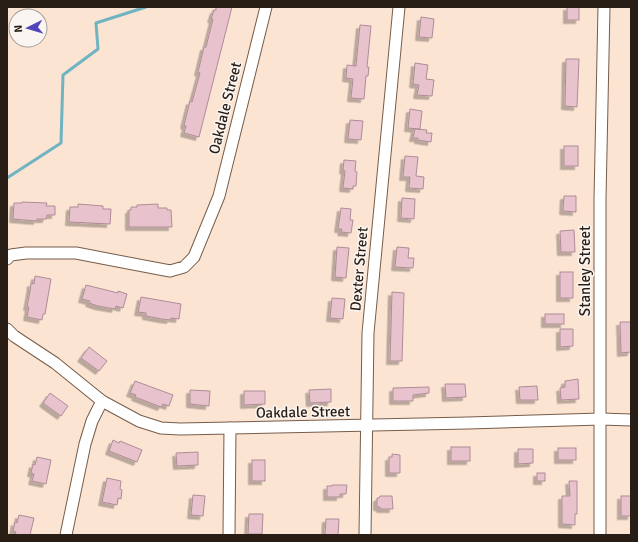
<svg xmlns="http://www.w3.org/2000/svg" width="638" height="542" font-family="Signika,sans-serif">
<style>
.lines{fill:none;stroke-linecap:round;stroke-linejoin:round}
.stream{stroke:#70b3c1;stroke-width:3}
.building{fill:#e8c3ce;stroke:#ae8c96;filter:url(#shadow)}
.minor-casing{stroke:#765d4a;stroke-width:13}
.minor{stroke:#fff;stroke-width:11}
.labels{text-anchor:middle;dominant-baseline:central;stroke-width:3;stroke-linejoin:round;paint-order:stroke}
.street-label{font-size:15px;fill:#291e16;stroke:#fbf5f1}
</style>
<defs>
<filter id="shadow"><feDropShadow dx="-3.5" dy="3.5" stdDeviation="0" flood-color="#0004"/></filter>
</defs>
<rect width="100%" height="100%" fill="#fce4d3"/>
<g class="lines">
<path class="stream" d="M7,178l54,-35 2,-68 35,-26 -2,-26 50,-16"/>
</g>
<g class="building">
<path d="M216,7h16l-33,130 -15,-4 2,-7 -2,-1 6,-24 2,1 8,-29 -2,-1 6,-25h2l7,-28h-2l3,-9h2z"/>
<rect x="567" y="7" width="12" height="13"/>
<path d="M421,17l13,2 -2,19 -13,-1z"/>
<path d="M360,25l11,1 -4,41h2l-1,9h-2l-2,23 -13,-1 2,-19 -7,-1 1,-13 9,1z"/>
<path d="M566,59h13l-2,48 -12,-1z"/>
<path d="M415,63l13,2 -2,14 8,1 -2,16 -15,-1 2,-10 -6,-1z"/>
<path d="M410,109l12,2 -2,18 -12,-1z"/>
<path d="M350,120l13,1 -2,19 -13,-1z"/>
<path d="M415,129l12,1 -1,3h6l-1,9 -13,-2v-2h-5z"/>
<rect x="564" y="146" width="14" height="20"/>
<path d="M405,156l13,1 -2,19 8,1 -1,12 -14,-1 1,-11h-7z"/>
<path d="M344,160l12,1 -1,10 2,1 -1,14h-3v3l-10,-1 2,-17 -2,-1z"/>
<path d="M564,196h12v16l-13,-1z"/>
<path d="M402,198l13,1 -1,20 -13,-1z"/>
<path d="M22,202l25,1 -1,3h9v9h-8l-1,4h-9v2l-24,-2 1,-16h8z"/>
<path d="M78,204l25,2v3h8l-1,15 -41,-2 1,-15h8z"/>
<path d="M158,204v4h9v2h4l1,17h-43v-17h2v-3h6v-2z"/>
<path d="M341,208l10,1 -1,11h3l-2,13 -10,-1 1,-3h-4z"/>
<path d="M574,230l1,22h-14l-1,-21z"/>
<path d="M337,247l12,1 -3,30 -11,-1z"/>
<path d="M397,247l12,1 -1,10h6l-1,10 -18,-1z"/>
<rect x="560" y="272" width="13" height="26"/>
<path d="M35,276l16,3 -6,35h-2l-1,6 -15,-3 2,-10h-2l3,-16 1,-8 3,1z"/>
<path d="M86,285l32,8v-2l9,3 -4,14 -7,-2 -1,3 -17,-3 -9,-3 1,-2 -8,-2z"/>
<path d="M392,292l12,1 -2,68h-12z"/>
<path d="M141,297l40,7 -2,15 -8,-1 -1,2 -8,-1 -16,-3v-3l-8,-1z"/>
<path d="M332,298l13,1 -2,20 -13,-1z"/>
<rect x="545" y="314" width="19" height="10"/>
<path d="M620,322h11v30l-10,1z"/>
<path d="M560,329h13v17l-13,1z"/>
<path d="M89,347l18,14 -8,10 -18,-13z"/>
<path d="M578,379l1,20 -18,1 -1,-12 5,-1v-6z"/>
<path d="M135,381l38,14 -4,11 -6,-2 -2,3 -26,-10 1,-2 -6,-2z"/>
<path d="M445,384h20l1,13 -20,1z"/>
<path d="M537,386l1,14h-18l-1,-13z"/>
<path d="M429,387v6l-16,2v6h-20v-13z"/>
<path d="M331,389v13l-21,1 -1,-13z"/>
<path d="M190,390l20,1 -1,15 -19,-2z"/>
<path d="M244,391h21v13l-21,1z"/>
<path d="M50,393l18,13 -7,10 -18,-13z"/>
<path d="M113,440l6,3 1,-2 22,9 -5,12 -28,-11z"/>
<rect x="451" y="447" width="19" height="14"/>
<rect x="558" y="448" width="18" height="12"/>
<path d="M518,449h15v14l-15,1z"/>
<path d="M198,452v13l-21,1 -1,-13z"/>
<path d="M392,454l8,1v18h-11v-16h3z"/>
<path d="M37,457l14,3 -5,24 -14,-3 2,-7 -3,-1 2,-9 2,1z"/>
<rect x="252" y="460" width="13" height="21"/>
<rect x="537" y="473" width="8" height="8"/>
<path d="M107,478l14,3 -1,8 2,1 -1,9 -3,-1 -1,7 -15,-3z"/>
<path d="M569,481h8v33h-2v11l-13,-1v-28h8z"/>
<path d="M332,485h15l-1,9h-6v3h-13v-11h5z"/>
<path d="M193,495l12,1 -2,20 -12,-1z"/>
<path d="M380,496h12l1,13h-13v-2h-3v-9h2z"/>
<rect x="621" y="496" width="10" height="20"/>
<path d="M249,514h14l-1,20h-14z"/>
<path d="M19,515l15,3 -4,17h-15l1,-3 -3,-1 2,-9 2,1z"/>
<path d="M326,519h13l-1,16h-13z"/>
</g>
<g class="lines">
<g class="minor-casing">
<g id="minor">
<path d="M7,259l4,-4 15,-2h50l94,18 14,-4 10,-10 25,-61 47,-189"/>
<path d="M7,329l7,7 41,27 47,38 37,20 22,7 19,1 288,-6 133,-4 30,1"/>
<path d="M66,535l19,-91 7,-23 10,-20"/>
<path d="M229,535l1,-107"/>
<path d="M365,535l3,-202 31,-326"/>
<path d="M600,535v-336l4,-192"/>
</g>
</g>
<use href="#minor" class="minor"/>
</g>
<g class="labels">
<g class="street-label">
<text transform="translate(225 108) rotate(-76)">Oakdale Street</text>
<text transform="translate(359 269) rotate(-85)">Dexter Street</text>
<text transform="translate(585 271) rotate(-90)">Stanley Street</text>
<text transform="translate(303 412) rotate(-1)">Oakdale Street</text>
</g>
</g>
<rect width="638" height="542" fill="none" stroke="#291e16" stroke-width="16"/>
<g transform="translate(28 28) rotate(265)"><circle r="19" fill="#fbf5f1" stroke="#a79f99"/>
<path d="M0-3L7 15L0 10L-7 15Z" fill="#5143bb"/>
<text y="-6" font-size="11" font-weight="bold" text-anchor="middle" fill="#291e16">N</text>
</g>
</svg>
